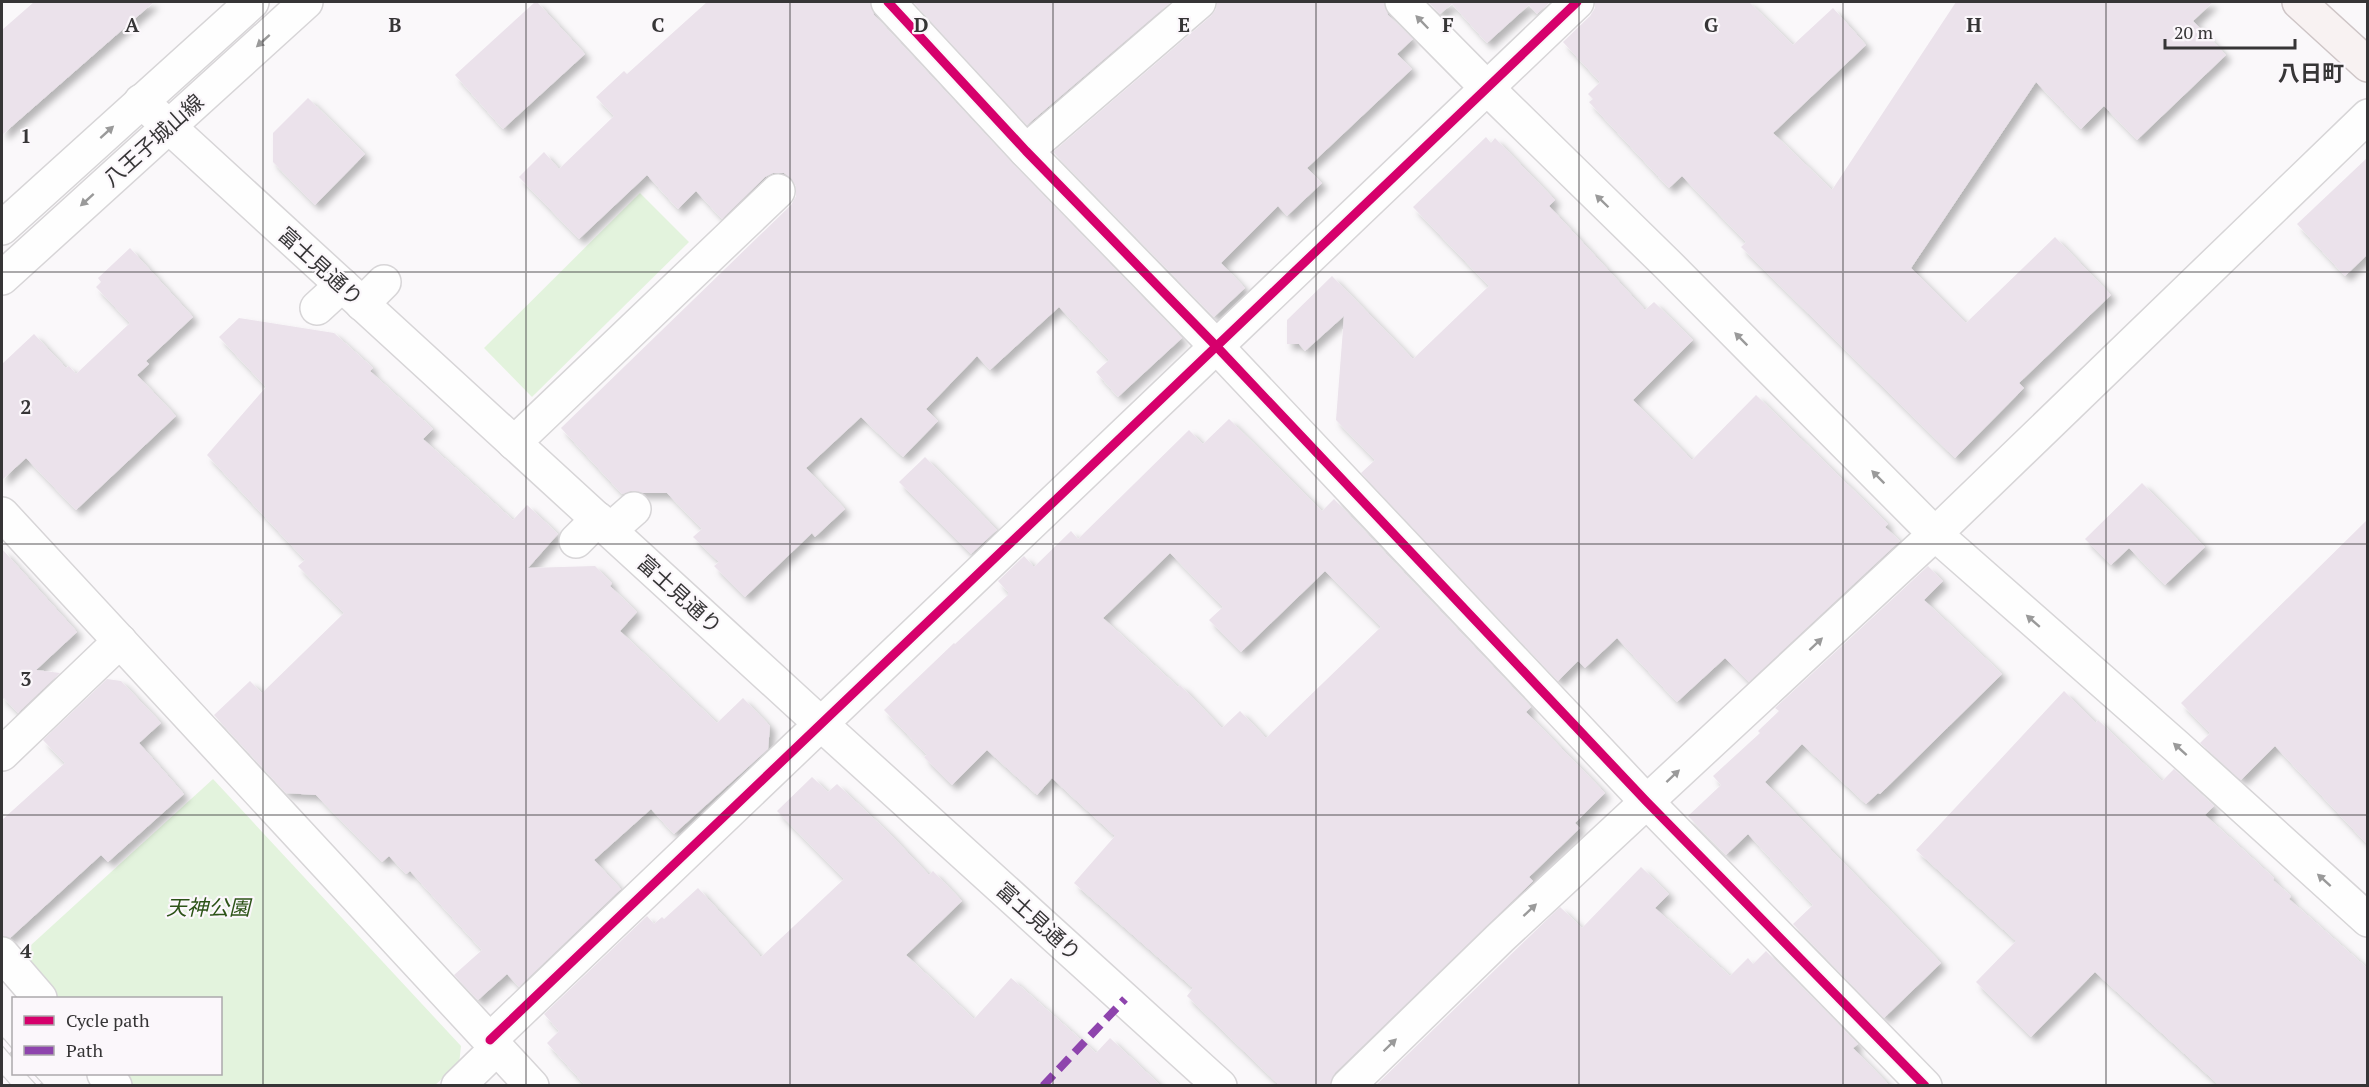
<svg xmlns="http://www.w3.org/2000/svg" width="2369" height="1087" font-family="'PT Serif','Noto Sans JP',serif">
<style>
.green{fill:#e3f3dd}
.building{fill:#ebe2eb;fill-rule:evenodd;filter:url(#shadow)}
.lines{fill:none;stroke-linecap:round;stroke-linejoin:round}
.minor-casing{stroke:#d7d5d7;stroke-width:36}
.tertiary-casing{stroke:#d7d5d7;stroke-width:36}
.secondary-casing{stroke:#d7d5d7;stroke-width:36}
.trunk-casing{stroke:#cec5c6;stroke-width:36}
.minor{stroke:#fefefe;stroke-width:33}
.tertiary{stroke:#fefefe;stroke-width:33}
.secondary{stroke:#fefefe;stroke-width:33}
.trunk{stroke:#f8f2f2;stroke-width:33}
.rail-casing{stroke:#d5d4d5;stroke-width:7}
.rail{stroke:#fbf7fb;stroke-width:4.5;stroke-dasharray:14;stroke-linecap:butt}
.quiet{stroke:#8e44ad;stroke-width:8;stroke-dasharray:15 8;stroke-linecap:butt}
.cycleway-casing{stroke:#fbf7fb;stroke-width:13}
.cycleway{stroke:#d6006c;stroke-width:9}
.oneway{fill:#9a9a9a}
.grid{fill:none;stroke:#363536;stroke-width:1.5;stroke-opacity:0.55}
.labels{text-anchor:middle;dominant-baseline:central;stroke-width:4.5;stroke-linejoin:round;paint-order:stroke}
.street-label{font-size:21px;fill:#363536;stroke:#fbf7fb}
.park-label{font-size:21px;font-style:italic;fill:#2c5317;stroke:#fbf7fb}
.neighbourhood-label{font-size:22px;font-weight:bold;fill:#363536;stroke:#fbf7fb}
.grid-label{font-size:20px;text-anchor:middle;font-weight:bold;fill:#363536;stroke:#fbf7fb;stroke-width:4.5;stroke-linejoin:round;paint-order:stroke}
</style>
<defs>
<filter id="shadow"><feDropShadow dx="5.5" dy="5.5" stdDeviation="3" flood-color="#0004"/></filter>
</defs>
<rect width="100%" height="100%" fill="#faf8fa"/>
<g class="green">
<path d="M640,193l49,49 -157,155 -48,-49z"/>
<path d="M213,779l248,267 -2,18 -24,21h-304l-11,-11h100v-76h-164l-37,-42z"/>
</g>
<g class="building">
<path d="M34,2h120l-152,133v-105z"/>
<path d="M535,2h2l48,52 -82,75 -48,-54z"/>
<path d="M707,2h163l4,13 139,149 169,174 -64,59 -22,-25 13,-12 -50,-53 -69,63 -13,-14 -51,53 12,12 -35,36 -42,-40 -55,51 39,41 -30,28 -3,-4 -67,64 -31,-31 5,-4 -26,-25 9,-8 -35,-36h-24l-12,-2 -9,3 -61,-66 230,-223 5,-9v-10l-4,-7 -8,-6h-11l-8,4 -43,42 -26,-28 -18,18 -31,-34 -68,64 -60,-62 25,-25 15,17 55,-53 -18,-19 28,-26 3,3z"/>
<path d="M913,2h258l-144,123z"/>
<path d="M1217,2h167l4,13 25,24 -16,15 15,15 -105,99 15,15 -35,33 -9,-10 -57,57 24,25 -31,29 -161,-165 158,-136 5,-7z"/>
<path d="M1428,2h122l-13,12 -8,-9 -42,38 -35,-39 -12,10z"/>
<path d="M1595,2h154l44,43 40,-37 33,37 -93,88 59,57 124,-188h257l-20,19 33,34 -89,85 -33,-34 -23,23 -45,-47 -125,186 55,55 89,-86 56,58 -92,88 5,5 -69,70 -214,-211 5,-5 -64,-66 -13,12 -80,-86 4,-3 -5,-5 12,-12 -37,-40 27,-26 5,-8z"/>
<path d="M308,98l57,56 -50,51 -42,-43v-29z"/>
<path d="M1486,137l5,6 4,-5 60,62 -6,6 96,104 9,-8 39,38 -60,60 59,60 64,-65 132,129 -3,3 15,14 -151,141 -24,-24 -48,44 -60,-64 -32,30 -7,-7 -20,20 -197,-208 14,-13 -39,-40 8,-104 -39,35 -6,-7h-12v-24l45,-44 81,83 76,-73 -76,-79z"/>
<path d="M2367,158v97l-22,21 -48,-52z"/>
<path d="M130,248l63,69 -47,44 3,3 -12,11 39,41 -100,94 -50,-52 -24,22v-116l32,-30 32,34 3,-2 7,8 54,-51 -34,-36 5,-5 -3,-4z"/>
<path d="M239,318l95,15 39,35 -3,3 63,58 -10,10 90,81 14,-15 31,29 -30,34 67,-2 17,17 -2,3 27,26 -17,19 97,92 26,-25 27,28 -2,23 -94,85 -23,-25 -57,51 27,29 -102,98 -12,-13 -29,26 -24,-25 28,-25 -72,-79 -4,3 -17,-18 -7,6 -66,-67 -30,-2 -72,-78 36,-34 12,12 82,-80 -46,-47 7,-6 -98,-105 59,-68 -47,-50z"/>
<path d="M1229,419l93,92 12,-12 197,208 -5,5 79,81 -30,30 5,5 -51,49 4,4 -198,192 -5,13h-50l-93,-90 6,-8 -119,-105 41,-47 -63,-58 -15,17 -50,-45 -35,35 -28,-28 3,-2 -43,-45 70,-67 1,1 53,-49v-3l-10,-11 26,-25 10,11 37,-36 7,8 111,-109 14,14zM1170,553l53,54 -14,13 32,32 84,-81 56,56 -115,111 -26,-27 -18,17 -42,-43 -2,2 -75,-69z"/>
<path d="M925,457l72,73 -26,24 -72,-72z"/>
<path d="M2142,483l63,64 -40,38 -36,-37 -18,17 -26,-26z"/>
<path d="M2367,520v324l-92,-98 -34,34 -41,-37 10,-10 -29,-30z"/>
<path d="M2,549l75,83 -41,38 24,3 -42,40 -14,-15 -2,3z"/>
<path d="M1928,566l15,15 -19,19 78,74 -122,120 -2,-1 -12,11 -64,-60 -37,38 176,181 -57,55 -91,-94 20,-19 -65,-71 -22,21 -38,-39 33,-31 -8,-9 47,-43 -2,-2 21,-20 -4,-3z"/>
<path d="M107,679l14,2 40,42 -22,20 45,51 -76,68 -7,-7 -91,83 -8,-2v-116l63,-57 -22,-23z"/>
<path d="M2064,691l32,32 2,-3 64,61 12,-12 40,37 -9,9 69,63 -1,2 18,16 -2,3 78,69v118h-147l-125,-114 -64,65 -55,-55 40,-41 -100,-91z"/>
<path d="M812,777l16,15 9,-8 52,49 40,42 4,-4 29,30 -56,54 68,64 37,-41 85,75 14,-15 51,48h-575l-39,-43 12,-12 -15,-17 103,-98 7,8 8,-7 2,2 34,-31 63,69 83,-78 -67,-68z"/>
<path d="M1641,867l28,27 -14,14 75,68 18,-18 5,6 13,-13 92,93 -5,4 37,38h-515l185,-179 22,21z"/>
</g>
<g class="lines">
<g class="minor-casing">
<g id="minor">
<path d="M888,2l138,149 191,196 429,454 279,285"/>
<path d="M1402,2l85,86 179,175 269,271 241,212 192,174"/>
<path d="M1026,151l173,-149"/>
<path d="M362,304l22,-22"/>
<path d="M317,308l25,-23"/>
<path d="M514,443l264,-252"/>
<path d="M2,514l530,572"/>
<path d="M610,530l24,-21"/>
<path d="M576,541l22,-22"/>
<path d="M2,754l118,-113"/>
<path d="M2,954l38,44"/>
<path d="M490,1040l1087,-1038"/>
<path d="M104,1074l11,12"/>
<path d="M458,1086l39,-38"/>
<path d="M1348,1086l152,-148 435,-404 433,-418"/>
</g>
</g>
<g class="tertiary-casing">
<path id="tertiary" d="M141,101l680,623 399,362"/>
</g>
<g class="secondary-casing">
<g id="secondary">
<path d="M2,228l250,-226"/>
<path d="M2,278l304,-276"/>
</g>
</g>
<g class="trunk-casing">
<path id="trunk" d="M2299,2l69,63"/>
</g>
<use href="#minor" class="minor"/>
<use href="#tertiary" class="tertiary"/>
<use href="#secondary" class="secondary"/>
<use href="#trunk" class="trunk"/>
<g class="rail-casing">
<g id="rail">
<path d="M2,1041l12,14"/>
<path d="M30,1074l11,12"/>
<path d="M2,1079l6,7"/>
</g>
</g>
<use href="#rail" class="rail"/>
<path class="quiet" d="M1043,1086l82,-87"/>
<g class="cycleway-casing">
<g id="cycleway">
<path d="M888,2l138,149 191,196 429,454 279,285"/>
<path d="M490,1040l1087,-1038"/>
</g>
</g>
<use href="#cycleway" class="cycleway"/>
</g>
<defs><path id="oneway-solid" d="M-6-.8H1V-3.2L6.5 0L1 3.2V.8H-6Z" transform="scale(1.5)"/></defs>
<g class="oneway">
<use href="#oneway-solid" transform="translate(1422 22) rotate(-134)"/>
<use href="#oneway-solid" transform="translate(263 41) rotate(138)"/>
<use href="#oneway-solid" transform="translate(107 132) rotate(-42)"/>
<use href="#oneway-solid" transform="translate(87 200) rotate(138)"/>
<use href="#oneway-solid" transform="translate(1602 201) rotate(-136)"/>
<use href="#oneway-solid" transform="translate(1741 339) rotate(-135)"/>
<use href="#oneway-solid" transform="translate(1878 477) rotate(-135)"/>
<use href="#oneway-solid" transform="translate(2033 621) rotate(-139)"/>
<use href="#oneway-solid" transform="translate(1816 644) rotate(-43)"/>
<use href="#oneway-solid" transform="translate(2180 749) rotate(-138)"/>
<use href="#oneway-solid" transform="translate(1673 776) rotate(-43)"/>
<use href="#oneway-solid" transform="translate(2324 880) rotate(-138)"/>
<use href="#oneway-solid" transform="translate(1530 910) rotate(-43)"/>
<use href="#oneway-solid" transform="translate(1390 1045) rotate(-44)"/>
</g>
<path class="grid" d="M263,2v1084M526,2v1084M790,2v1084M1053,2v1084M1316,2v1084M1579,2v1084M1843,2v1084M2106,2v1084M2,272h2366M2,544h2366M2,815h2366"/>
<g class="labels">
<g class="street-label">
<text transform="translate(153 140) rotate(-42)">八王子城山線</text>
<text transform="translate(321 266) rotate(42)">富士見通り</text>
<text transform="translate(680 594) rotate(42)">富士見通り</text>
<text transform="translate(1039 921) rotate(42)">富士見通り</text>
</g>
<g class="park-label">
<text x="208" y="907">天神公園</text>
</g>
<g class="neighbourhood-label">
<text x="2311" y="72">八日町</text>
</g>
</g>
<g class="grid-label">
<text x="132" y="32">A</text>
<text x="395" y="32">B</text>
<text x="658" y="32">C</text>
<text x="921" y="32">D</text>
<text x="1184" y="32">E</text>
<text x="1448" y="32">F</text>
<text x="1711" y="32">G</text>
<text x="1974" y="32">H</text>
<text x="26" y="143">1</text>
<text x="26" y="414">2</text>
<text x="26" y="686">3</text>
<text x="26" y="958">4</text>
</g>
<rect width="2369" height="1087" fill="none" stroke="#363536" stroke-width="6"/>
<rect x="12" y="997" width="210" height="78" fill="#fbf7fb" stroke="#aca9ac" stroke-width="1.5"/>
<rect x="24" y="1016" width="30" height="9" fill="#d6006c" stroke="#aca9ac" stroke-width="1.5"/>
<text x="66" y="1027" font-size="18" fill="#363536">Cycle path</text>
<rect x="24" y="1046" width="30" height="9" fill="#8e44ad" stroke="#aca9ac" stroke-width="1.5"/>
<text x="66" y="1057" font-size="18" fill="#363536">Path</text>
<path d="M2165 39v9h130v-9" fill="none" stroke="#363536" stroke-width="3"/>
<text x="2174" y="39" font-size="18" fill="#363536" stroke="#fbf7fb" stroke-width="4.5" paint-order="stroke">20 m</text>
</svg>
